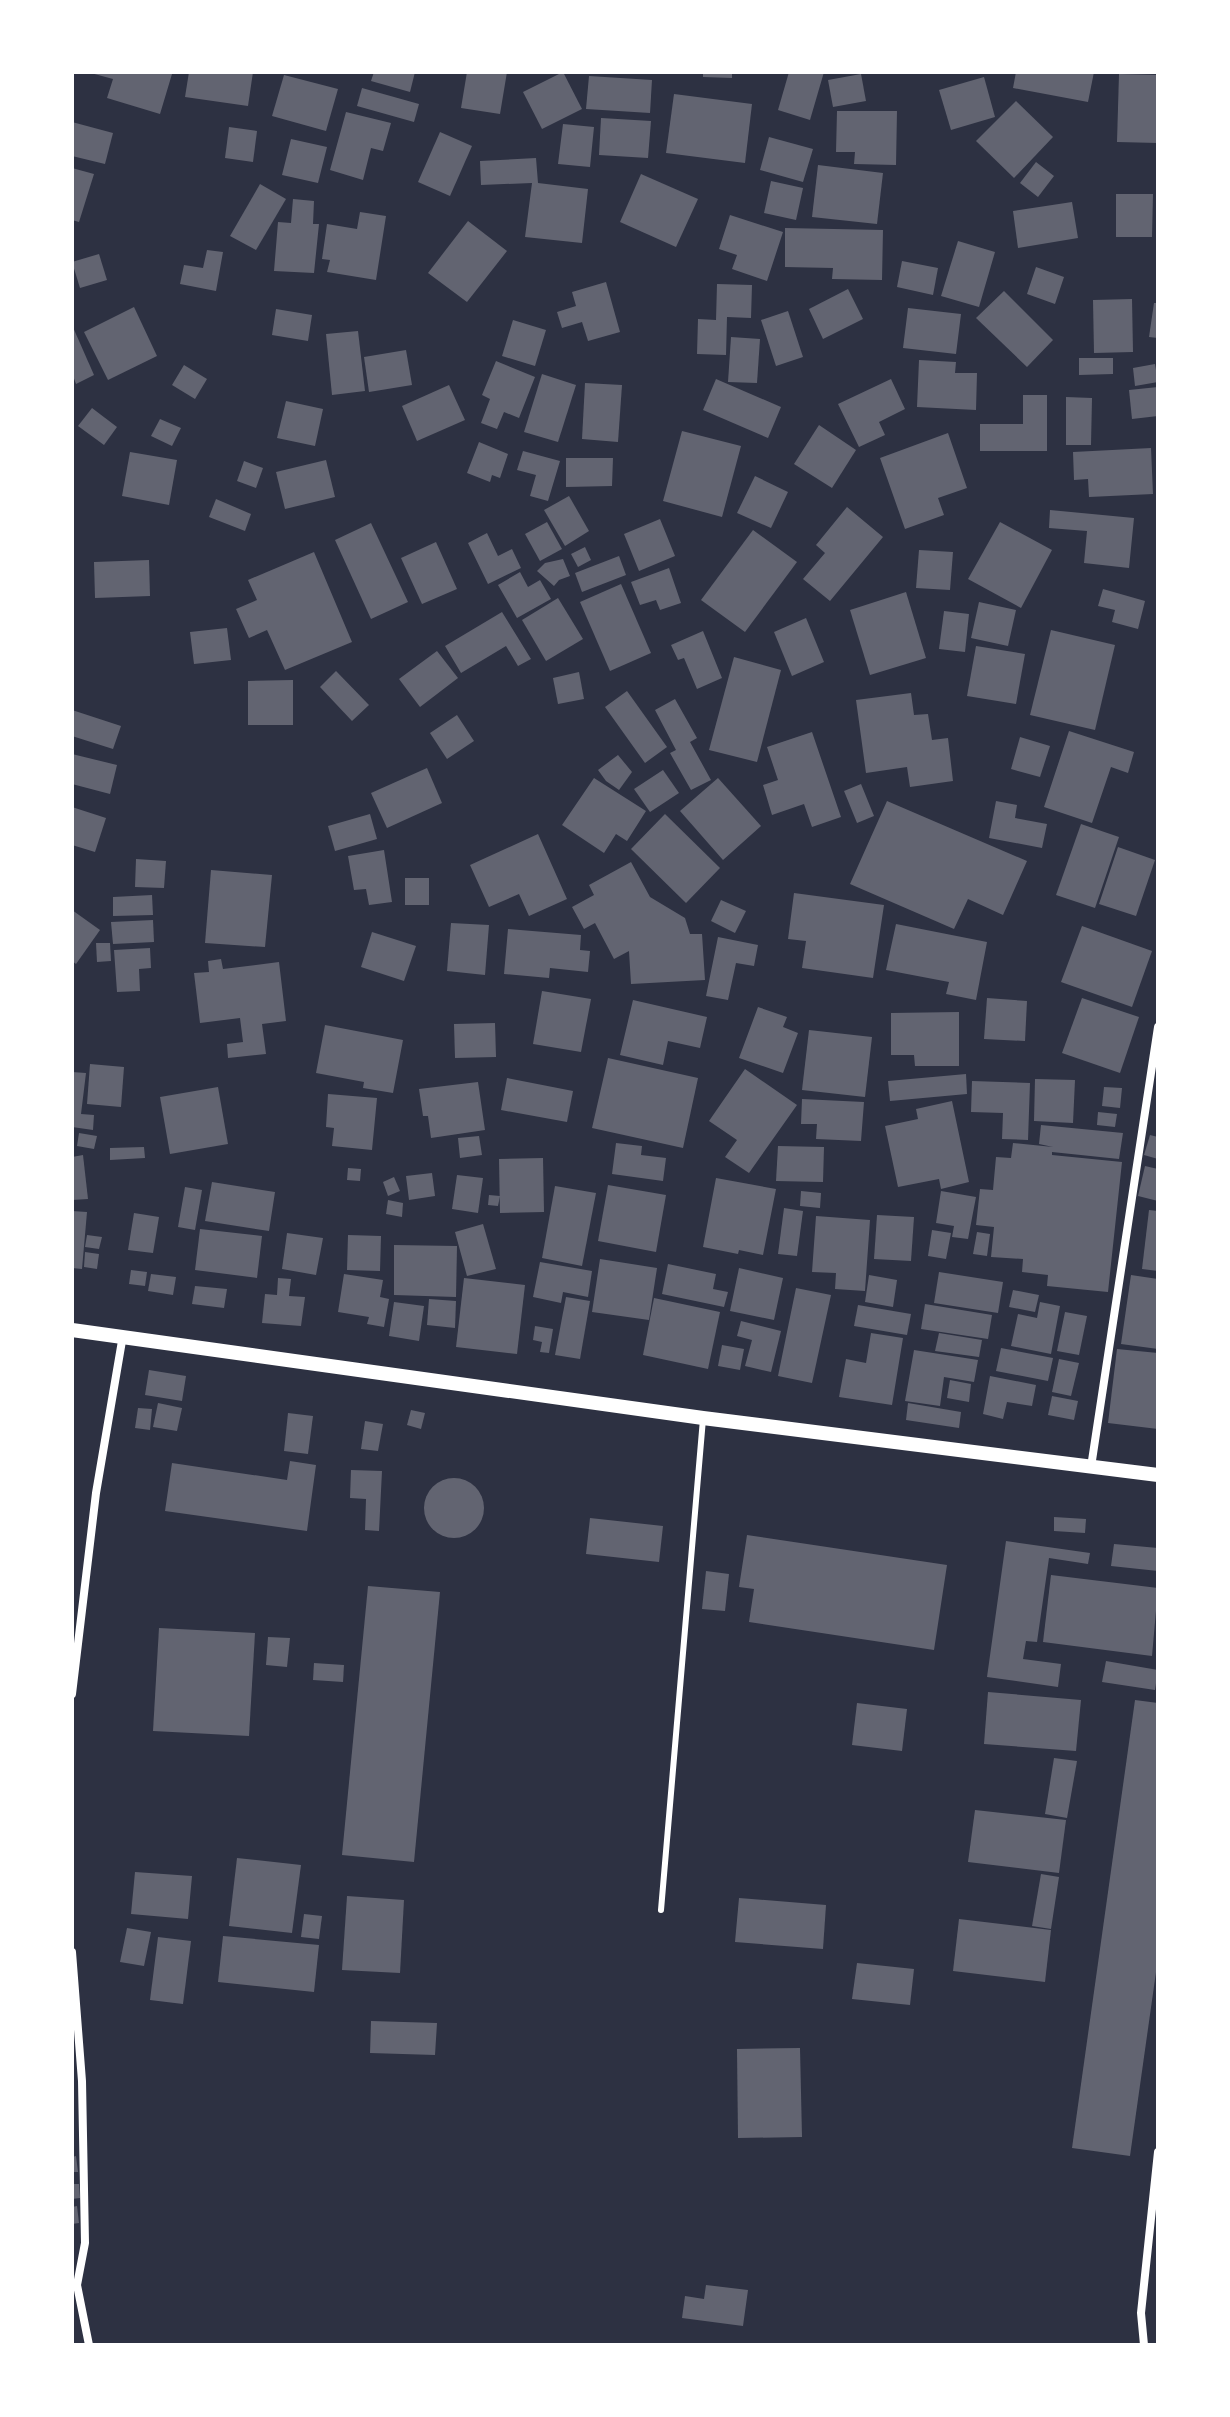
<svg xmlns="http://www.w3.org/2000/svg" width="1230" height="2417" font-family="'Zilla Slab',serif">
<style>
.building{fill:#626471}
.lines{fill:none;stroke-linecap:round;stroke-linejoin:round}
.service{stroke:#fff;stroke-width:6}
.minor{stroke:#fff;stroke-width:8}
.tertiary{stroke:#fff;stroke-width:14}
</style>
<rect width="100%" height="100%" fill="#2d3142"/>
<g class="building">
<path d="M87,72h79l6,2 -12,40 -53,-16 6,-19z"/>
<path d="M189,72h64l-5,34 -63,-9z"/>
<path d="M374,72h41l-5,20 -39,-11z"/>
<path d="M467,72h40l-7,42 -39,-6z"/>
<path d="M563,72l19,37 -40,20 -19,-37z"/>
<path d="M703,72h29v6l-29,-1z"/>
<path d="M789,72h35l-14,48 -32,-10z"/>
<path d="M1016,72h78l-6,30 -75,-14z"/>
<path d="M861,74l5,27 -33,6 -5,-27z"/>
<path d="M1119,74l39,1v68l-41,-1z"/>
<path d="M284,75l54,14 -12,42 -54,-15z"/>
<path d="M589,76l63,4 -2,33 -64,-4z"/>
<path d="M984,77l11,40 -44,13 -12,-40z"/>
<path d="M362,88l57,16 -5,18 -57,-16z"/>
<path d="M674,94l78,10 -7,59 -79,-10z"/>
<path d="M1016,101l37,36 -39,41 -38,-37z"/>
<path d="M837,111h60l-1,54 -42,-1 1,-12h-19z"/>
<path d="M346,112l45,11 -8,28 -12,-3 -8,32 -33,-10z"/>
<path d="M601,118l50,3 -3,37 -49,-3z"/>
<path d="M72,122l41,11 -8,31 -33,-8z"/>
<path d="M563,124l31,3 -4,40 -32,-3z"/>
<path d="M229,127l28,4 -4,31 -28,-4z"/>
<path d="M440,132l32,14 -22,50 -32,-14z"/>
<path d="M769,137l44,12 -10,33 -43,-12z"/>
<path d="M291,139l36,8 -9,36 -36,-8z"/>
<path d="M536,158l2,25 50,6 -6,54 -57,-6 7,-54 -51,2 -1,-24z"/>
<path d="M1036,162l18,14 -16,21 -18,-14z"/>
<path d="M818,165l65,8 -6,51 -65,-7z"/>
<path d="M72,168l22,6 -15,48 -7,-2z"/>
<path d="M641,174l57,25 -22,48 -56,-25z"/>
<path d="M771,181l32,7 -7,32 -32,-7z"/>
<path d="M260,184l26,15 -30,51 -26,-14z"/>
<path d="M1116,194h37l-1,43h-36z"/>
<path d="M293,199l21,2 -1,23h6l-5,49 -40,-2 4,-49 13,1z"/>
<path d="M1072,202l6,36 -60,10 -5,-37z"/>
<path d="M360,212l26,4 -10,64 -49,-8 3,-12 -8,-1 5,-35 30,5z"/>
<path d="M730,215l53,17 -16,49 -35,-12 5,-14 -18,-6z"/>
<path d="M468,221l39,30 -40,51 -39,-29z"/>
<path d="M785,228l98,2 -1,50 -50,-1 1,-11 -48,-1z"/>
<path d="M958,241l37,11 -16,55 -38,-11z"/>
<path d="M207,250l16,2 -7,39 -36,-7 4,-19 19,3z"/>
<path d="M99,254l8,26 -27,8 -8,-26z"/>
<path d="M902,261l36,7 -5,27 -36,-8z"/>
<path d="M1036,267l28,10 -9,27 -28,-10z"/>
<path d="M606,282l14,50 -32,9 -6,-19 -20,6 -5,-16 19,-6 -4,-14z"/>
<path d="M717,284l35,1 -1,33 -24,-1 -1,38 -29,-1 1,-35 18,1z"/>
<path d="M848,289l15,30 -40,20 -14,-30z"/>
<path d="M1004,291l49,49 -26,27 -51,-49z"/>
<path d="M1132,299l1,53 -39,1 -1,-53z"/>
<path d="M1154,303h4v35l-9,-1z"/>
<path d="M134,307l23,49 -49,24 -24,-48z"/>
<path d="M908,308l53,6 -5,40 -53,-6z"/>
<path d="M276,309l36,6 -4,26 -36,-6z"/>
<path d="M788,311l15,46 -27,9 -15,-46z"/>
<path d="M513,320l33,10 -11,36 -33,-10z"/>
<path d="M72,325l22,50 -18,9 -4,-11z"/>
<path d="M358,331l7,60 -33,4 -6,-61z"/>
<path d="M731,337l29,2 -3,44 -29,-1z"/>
<path d="M406,350l6,35 -43,7 -5,-35z"/>
<path d="M1079,358h34v16l-34,1z"/>
<path d="M919,360l37,2 -1,11h22l-1,37 -59,-3z"/>
<path d="M496,361l39,16 -16,41 -15,-6 -7,17 -16,-6 9,-24 -8,-4z"/>
<path d="M1155,364l3,18 -23,4 -2,-18z"/>
<path d="M184,365l23,14 -12,20 -23,-14z"/>
<path d="M542,374l34,11 -18,57 -34,-10z"/>
<path d="M716,379l65,28 -13,31 -65,-28z"/>
<path d="M891,379l14,30 -26,13 6,13 -26,12 -21,-43z"/>
<path d="M585,383l37,2 -4,57 -36,-3z"/>
<path d="M449,385l16,35 -48,21 -15,-35z"/>
<path d="M1158,387v29l-26,3 -3,-29z"/>
<path d="M1023,395h24v56h-67v-27h43z"/>
<path d="M1066,397l26,1 -1,47h-25z"/>
<path d="M286,401l37,8 -8,37 -38,-8z"/>
<path d="M92,408l25,19 -13,18 -26,-19z"/>
<path d="M160,419l21,9 -9,18 -21,-10z"/>
<path d="M819,425l37,25 -24,38 -38,-24z"/>
<path d="M682,431l59,15 -19,71 -59,-16z"/>
<path d="M948,433l19,55 -29,10 6,17 -39,14 -25,-71z"/>
<path d="M479,442l29,12 -8,24 -8,-3 -2,7 -23,-9z"/>
<path d="M1151,448l2,46 -64,3 -1,-18 -14,1 -1,-28z"/>
<path d="M523,451l37,10 -12,40 -18,-5 6,-21 -19,-5z"/>
<path d="M130,452l47,8 -8,45 -47,-9z"/>
<path d="M566,458h47l-1,28 -46,1z"/>
<path d="M326,460l9,37 -50,12 -9,-37z"/>
<path d="M244,461l19,7 -7,20 -19,-7z"/>
<path d="M755,476l33,16 -17,36 -34,-15z"/>
<path d="M569,496l20,35 -24,15 -21,-36z"/>
<path d="M216,499l35,15 -6,17 -36,-14z"/>
<path d="M847,507l36,30 -53,64 -27,-22 22,-26 -9,-8z"/>
<path d="M1050,510l84,8 -5,50 -45,-5 3,-32 -38,-3z"/>
<path d="M660,519l15,37 -36,15 -15,-37z"/>
<path d="M547,522l15,27 -22,12 -15,-27z"/>
<path d="M1000,522l52,28 -31,58 -53,-29z"/>
<path d="M371,523l37,79 -37,17 -36,-79z"/>
<path d="M753,530l44,32 -52,70 -44,-32z"/>
<path d="M487,533l11,23 14,-7 9,19 -33,16 -20,-41z"/>
<path d="M436,542l21,47 -35,15 -21,-46z"/>
<path d="M585,547l6,13 -13,7 -7,-13z"/>
<path d="M919,550l34,2 -3,38 -34,-2z"/>
<path d="M314,552l38,90 -67,28 -18,-40 -18,8 -13,-29 21,-9 -9,-20z"/>
<path d="M619,556l7,19 -44,17 -7,-19z"/>
<path d="M563,559l7,17 -11,4 -5,6 -17,-15 8,-8z"/>
<path d="M149,560l1,36 -55,2 -1,-36z"/>
<path d="M669,568l12,35 -21,7 -4,-10 -16,5 -9,-23z"/>
<path d="M520,572l8,15 12,-7 11,19 -34,19 -19,-33z"/>
<path d="M621,584l30,69 -41,18 -30,-69z"/>
<path d="M1103,589l42,12 -7,28 -26,-7 3,-12 -17,-4z"/>
<path d="M906,592l20,66 -56,17 -20,-65z"/>
<path d="M558,598l25,41 -37,22 -24,-41z"/>
<path d="M979,602l37,8 -8,36 -37,-8z"/>
<path d="M944,611l25,3 -4,38 -26,-3z"/>
<path d="M502,612l29,47 -13,7 -12,-20 -45,27 -16,-27z"/>
<path d="M806,618l18,44 -32,14 -18,-44z"/>
<path d="M227,628l4,32 -37,4 -4,-32z"/>
<path d="M1051,630l64,15 -20,85 -65,-15z"/>
<path d="M703,631l19,47 -25,11 -13,-31 -6,2 -7,-15z"/>
<path d="M976,646l49,8 -9,50 -49,-8z"/>
<path d="M437,651l21,27 -38,29 -21,-28z"/>
<path d="M734,657l47,13 -24,92 -48,-12z"/>
<path d="M336,671l33,34 -17,16 -32,-34z"/>
<path d="M579,672l5,27 -26,5 -5,-26z"/>
<path d="M293,680v45h-45v-44z"/>
<path d="M627,691l40,56 -22,16 -40,-56z"/>
<path d="M911,693l3,22 14,-1 4,26 16,-2 5,43 -43,6 -3,-20 -41,6 -10,-73z"/>
<path d="M675,699l22,39 -7,4 21,38 -20,10 -21,-37 6,-3 -21,-40z"/>
<path d="M72,710l49,16 -8,23 -41,-13z"/>
<path d="M457,715l17,26 -27,18 -17,-26z"/>
<path d="M1069,731l65,21 -6,21 -17,-6 -19,56 -48,-16z"/>
<path d="M812,732l29,85 -29,10 -8,-23 -32,11 -9,-30 15,-5 -11,-33z"/>
<path d="M1020,737l30,9 -10,31 -29,-8z"/>
<path d="M72,754l45,11 -7,29 -38,-10z"/>
<path d="M618,755l14,17 -13,18 -13,-9 -8,-11z"/>
<path d="M427,768l15,35 -55,25 -16,-35z"/>
<path d="M663,770l16,23 -29,19 -16,-23z"/>
<path d="M594,778l52,33 -19,30 -11,-7 -12,19 -42,-28z"/>
<path d="M718,778l43,48 -38,34 -43,-49z"/>
<path d="M861,784l13,32 -17,7 -13,-32z"/>
<path d="M887,801l140,60 -24,54 -35,-16 -14,30 -104,-45z"/>
<path d="M996,801l21,4 -2,13 32,6 -5,24 -53,-10z"/>
<path d="M72,807l34,11 -11,34 -23,-7z"/>
<path d="M370,814l7,25 -42,12 -7,-25z"/>
<path d="M665,814l55,54 -34,35 -55,-54z"/>
<path d="M1081,824l38,13 -24,71 -39,-13z"/>
<path d="M538,834l29,65 -38,17 -10,-22 -30,13 -19,-42z"/>
<path d="M1118,847l37,13 -19,56 -37,-12z"/>
<path d="M384,850l8,52 -23,3 -3,-16 -12,1 -6,-34z"/>
<path d="M136,859l30,2 -2,27 -29,-1z"/>
<path d="M631,862l19,35 35,21 5,16h12l3,46 -74,4 -2,-33 -15,8 -19,-36 -11,6 -12,-22 22,-12 -5,-10z"/>
<path d="M211,870l61,5 -7,72 -60,-4z"/>
<rect x="405" y="878" width="24" height="27"/>
<path d="M794,893l90,12 -11,73 -71,-10 4,-27 -18,-2z"/>
<path d="M152,895l1,20 -40,1v-19z"/>
<path d="M721,900l25,11 -11,22 -24,-12z"/>
<path d="M72,910l28,20 -24,34 -4,-3z"/>
<path d="M153,920l1,22 -41,2 -2,-22z"/>
<path d="M451,923l38,2 -4,50 -38,-4z"/>
<path d="M896,924l91,18 -11,58 -30,-6 3,-12 -63,-12z"/>
<path d="M1082,926l70,25 -20,56 -71,-25z"/>
<path d="M508,929l73,6 -1,15 10,1 -2,21 -38,-4 -1,10 -45,-4z"/>
<path d="M372,932l44,14 -12,35 -43,-14z"/>
<path d="M718,937l40,8 -4,21 -18,-3 -8,37 -22,-4z"/>
<path d="M96,943h14l1,18 -14,1z"/>
<path d="M150,948l1,20 -12,1 1,22 -23,1 -3,-42z"/>
<path d="M221,959l2,10 56,-7 7,59 -24,3 4,30 -38,4 -1,-14 16,-2 -3,-24 -40,5 -6,-50 15,-1 -1,-11z"/>
<path d="M542,991l49,8 -10,53 -48,-8z"/>
<path d="M987,998l40,3 -2,40 -41,-2z"/>
<path d="M1082,998l57,19 -19,56 -58,-20z"/>
<path d="M633,1000l74,17 -7,31 -32,-7 -5,24 -43,-10z"/>
<path d="M758,1007l29,10 -4,10 15,6 -15,40 -44,-15z"/>
<path d="M959,1012v54h-44l-1,-11h-23v-42z"/>
<path d="M495,1023l1,34 -41,1 -1,-34z"/>
<path d="M325,1025l78,15 -10,53 -30,-5 1,-6 -48,-9z"/>
<path d="M809,1030l63,7 -7,60 -63,-7z"/>
<path d="M608,1058l90,20 -15,70 -91,-20z"/>
<path d="M90,1064l34,3 -3,40 -34,-3z"/>
<path d="M745,1069l52,36 -48,68 -24,-16 12,-17 -28,-19z"/>
<path d="M72,1072l14,1 -5,41 13,1 -1,15 -21,-3z"/>
<path d="M966,1074l1,20 -77,7 -2,-20z"/>
<path d="M507,1078l66,13 -6,31 -66,-12z"/>
<path d="M1035,1079l40,1 -2,43 -39,-2z"/>
<path d="M972,1081l58,2 -2,57 -26,-1 1,-26 -32,-1z"/>
<path d="M478,1082l7,48 -54,8 -3,-22h-5l-4,-27z"/>
<path d="M218,1087l10,57 -58,10 -10,-57z"/>
<path d="M1104,1087l18,1 -2,20 -18,-2z"/>
<path d="M328,1094l49,4 -5,52 -40,-4 2,-18 -8,-1z"/>
<path d="M802,1099l62,3 -3,39 -45,-2 1,-15h-16z"/>
<path d="M952,1101l17,81 -28,7 -2,-10 -41,8 -13,-61 33,-7 -2,-10z"/>
<path d="M1098,1112l19,2 -2,13 -18,-2z"/>
<path d="M1041,1125l82,8 -4,26 -67,-7v3l70,7 -14,130 -61,-6 1,-11 -26,-3 1,-13 -32,-2 3,-30 -18,-2 4,-36 13,1 3,-33 15,1 2,-15 40,4 -14,-3z"/>
<path d="M79,1133l18,3 -3,13 -17,-3z"/>
<path d="M1150,1135l8,2v22l-14,-4z"/>
<path d="M479,1136l3,19 -22,3 -2,-20z"/>
<path d="M616,1143l26,3 -1,9 25,3 -3,23 -51,-7z"/>
<path d="M778,1146l46,1 -1,35 -47,-1z"/>
<path d="M144,1147l1,11 -35,2v-12z"/>
<path d="M83,1155l5,44 -16,1v-43z"/>
<path d="M543,1158l1,54 -44,1 -1,-54z"/>
<path d="M1145,1166l13,3v32l-20,-5z"/>
<path d="M348,1168l13,1 -1,12 -13,-1z"/>
<path d="M432,1173l3,23 -26,4 -3,-24z"/>
<path d="M457,1175l26,3 -5,35 -26,-4z"/>
<path d="M394,1177l6,14 -12,5 -5,-14z"/>
<path d="M716,1178l60,11 -13,66 -24,-5 -1,4 -35,-7z"/>
<path d="M212,1182l63,10 -6,39 -64,-10z"/>
<path d="M608,1185l58,10 -10,57 -58,-11z"/>
<path d="M555,1186l41,7 -14,73 -40,-8z"/>
<path d="M185,1187l17,3 -7,40 -17,-3z"/>
<path d="M801,1191l20,2 -1,15 -20,-2z"/>
<path d="M941,1191l35,6 -8,42 -16,-2 2,-11 -18,-3z"/>
<path d="M489,1195l11,1 -2,10 -10,-1z"/>
<path d="M388,1200l15,3 -1,14 -16,-3z"/>
<path d="M784,1208l19,3 -6,45 -19,-2z"/>
<path d="M1149,1210l9,1v60l-16,-2z"/>
<path d="M72,1211l15,1 -5,57 -10,-1z"/>
<path d="M134,1213l25,4 -6,36 -25,-3z"/>
<path d="M877,1215l37,2 -3,44 -37,-2z"/>
<path d="M816,1216l54,4 -5,71 -30,-2 1,-16 -24,-1z"/>
<path d="M483,1224l13,45 -29,7 -12,-44z"/>
<path d="M200,1229l62,7 -5,42 -62,-8z"/>
<path d="M932,1230l19,3 -5,26 -18,-3z"/>
<path d="M977,1232l13,2 -3,22 -14,-2z"/>
<path d="M287,1233l36,5 -7,37 -34,-6z"/>
<path d="M87,1235l15,2 -3,12 -14,-2z"/>
<path d="M348,1235l33,1 -1,35 -33,-1z"/>
<path d="M394,1245l63,1 -1,51 -62,-2z"/>
<path d="M85,1252l14,2 -2,15 -13,-2z"/>
<path d="M600,1259l57,9 -8,52 -57,-8z"/>
<path d="M540,1262l52,9 -4,26 -25,-5 -2,11 -28,-6z"/>
<path d="M668,1264l48,10 -3,15 15,3 -4,15 -62,-13z"/>
<path d="M739,1268l44,10 -9,42 -44,-9z"/>
<path d="M131,1270l16,2 -2,14 -16,-2z"/>
<path d="M939,1272l64,10 -5,31 -64,-10z"/>
<path d="M151,1274l25,3 -3,18 -25,-4z"/>
<path d="M344,1274l39,6 -3,17 9,2 -5,28 -17,-3 2,-7 -31,-5z"/>
<path d="M869,1275l28,5 -4,27 -28,-5z"/>
<path d="M1131,1275l27,4v70l-37,-5z"/>
<path d="M278,1278l13,1 -2,17 16,1 -4,29 -39,-3 3,-29 12,1z"/>
<path d="M464,1278l61,7 -8,69 -61,-7z"/>
<path d="M195,1286l32,3 -3,19 -32,-4z"/>
<path d="M796,1288l35,7 -19,88 -34,-7z"/>
<path d="M1013,1290l26,5 -4,17 -26,-5z"/>
<path d="M566,1297l24,4 -10,58 -25,-4z"/>
<path d="M654,1298l66,14 -12,57 -65,-14z"/>
<path d="M429,1299l27,2 -1,27 -28,-3z"/>
<path d="M394,1302l30,4 -5,35 -30,-5z"/>
<path d="M1040,1302l20,4 -9,48 -40,-8 7,-32 19,4z"/>
<path d="M925,1304l67,11 -4,24 -67,-10z"/>
<path d="M858,1305l53,9 -4,21 -53,-9z"/>
<path d="M1065,1312l22,4 -8,39 -22,-4z"/>
<path d="M741,1321l40,10 -10,41 -26,-6 7,-26 -15,-4z"/>
<path d="M535,1326l18,3 -4,24 -9,-1 2,-10 -9,-2z"/>
<path d="M871,1333l32,5 -11,67 -53,-8 7,-38 20,4z"/>
<path d="M939,1333l43,7 -3,17 -44,-6z"/>
<path d="M722,1345l22,4 -4,21 -22,-4z"/>
<path d="M1001,1348l52,10 -5,23 -52,-10z"/>
<path d="M1117,1349l41,4v76l-50,-6z"/>
<path d="M914,1350l64,10 -4,22 -30,-5 -4,29 -35,-5z"/>
<path d="M1059,1359l20,4 -8,33 -19,-4z"/>
<path d="M149,1370l37,6 -4,25 -37,-6z"/>
<path d="M990,1376l46,9 -4,21 -25,-4 -4,17 -20,-5z"/>
<path d="M950,1380l21,4 -2,18 -22,-4z"/>
<path d="M1052,1396l26,5 -4,19 -26,-5z"/>
<path d="M158,1403l24,5 -5,23 -24,-4z"/>
<path d="M908,1403l53,9 -2,16 -53,-8z"/>
<path d="M138,1408l14,1 -2,21 -15,-2z"/>
<path d="M411,1410l14,3 -4,16 -14,-4z"/>
<path d="M288,1413l25,3 -5,38 -24,-3z"/>
<path d="M365,1421l18,3 -5,27 -17,-2z"/>
<path d="M290,1461l26,4 -9,66 -142,-20 7,-48 115,17z"/>
<path d="M351,1470l31,1 -3,60 -14,-1 1,-31 -16,-1z"/>
<circle cx="454" cy="1508" r="30"/>
<path d="M1054,1517l32,2 -1,14 -31,-2z"/>
<path d="M590,1518l73,8 -4,36 -73,-8z"/>
<path d="M747,1535l200,30 -13,85 -185,-28 5,-33 -15,-2z"/>
<path d="M1006,1541l84,12 -2,11 -39,-6 -12,84 -11,-1 -3,18 38,5 -3,23 -71,-10z"/>
<path d="M1114,1544l44,4v23l-47,-5z"/>
<path d="M706,1571l23,3 -4,37 -23,-2z"/>
<path d="M1051,1575l107,13 -6,68 -109,-14z"/>
<path d="M368,1586l72,6 -26,270 -72,-7z"/>
<path d="M159,1628l96,5 -6,103 -96,-5z"/>
<path d="M268,1637l22,1 -3,29 -21,-2z"/>
<path d="M1106,1661l52,9 -3,20 -53,-8z"/>
<path d="M314,1663l30,2 -1,17 -30,-2z"/>
<path d="M988,1692l93,8 -5,51 -92,-7z"/>
<path d="M1135,1700l23,3v255l-28,198 -58,-8z"/>
<path d="M857,1703l50,6 -5,42 -50,-6z"/>
<path d="M1054,1758l23,3 -10,57 -22,-4z"/>
<path d="M975,1810l91,10 -7,53 -91,-11z"/>
<path d="M237,1858l64,7 -9,68 -63,-7z"/>
<path d="M135,1872l57,4 -4,43 -57,-5z"/>
<path d="M1041,1874l18,3 -8,52 -19,-3z"/>
<path d="M347,1896l57,4 -4,73 -58,-3z"/>
<path d="M739,1898l87,7 -3,44 -88,-7z"/>
<path d="M304,1914l18,2 -3,23 -18,-2z"/>
<path d="M959,1919l92,11 -6,52 -92,-11z"/>
<path d="M127,1928l24,4 -7,34 -24,-4z"/>
<path d="M223,1936l96,9 -5,47 -96,-10z"/>
<path d="M158,1937l33,4 -8,63 -33,-4z"/>
<path d="M857,1963l57,6 -4,36 -58,-6z"/>
<path d="M371,2021l66,2 -2,32 -65,-2z"/>
<path d="M800,2048l2,89 -64,1 -1,-89z"/>
<path d="M76,2156l2,16h-6v-15z"/>
<path d="M72,2184h7l1,14 -8,1z"/>
<path d="M77,2206l2,17 -7,1v-17z"/>
<path d="M706,2285l42,5 -5,36 -61,-8 3,-22 19,3z"/>
</g>
<g class="lines">
<path class="service" d="M661,1910l42,-491"/>
<g class="minor">
<path d="M1091,1467l67,-440"/>
<path d="M72,1694l24,-201 27,-158"/>
<path d="M72,1952l10,129 3,162 -8,42 12,60"/>
<path d="M1144,2345l-3,-32 17,-161"/>
</g>
<path class="tertiary" d="M72,1330l631,88 455,57"/>
</g>
<rect width="1230" height="2417" fill="none" stroke="#ffffff" stroke-width="148"/>
</svg>
